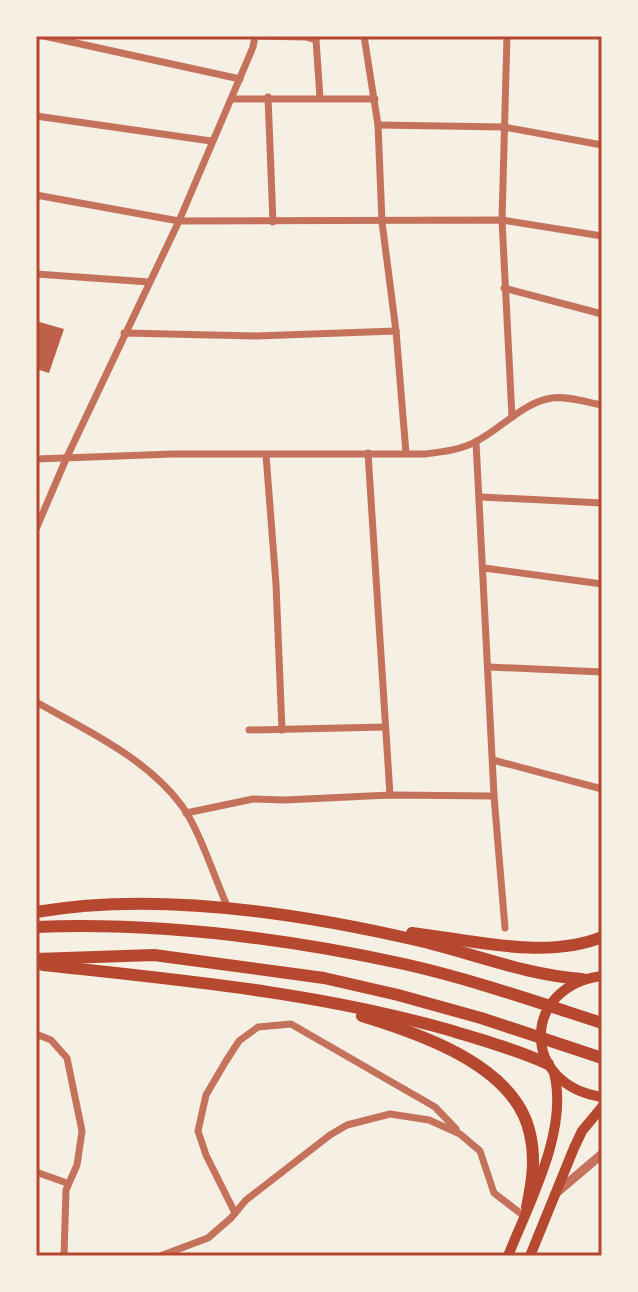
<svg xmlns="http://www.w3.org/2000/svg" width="638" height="1292" font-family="Bitter,serif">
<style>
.building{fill:#bf614a}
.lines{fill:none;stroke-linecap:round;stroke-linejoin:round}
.minor{stroke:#c5725c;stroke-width:7}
.tertiary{stroke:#c5725c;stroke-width:9}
.secondary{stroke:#b5482f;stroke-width:10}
.trunk{stroke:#b5482f;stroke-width:12}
.neatline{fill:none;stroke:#b5482f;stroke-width:3}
</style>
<rect width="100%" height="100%" fill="#f6efe4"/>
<path class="building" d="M36,321l28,8 -15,44 -13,-4z"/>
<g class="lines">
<g class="minor">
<path d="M44,36l196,43"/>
<path d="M255,36l51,1 10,3 4,58"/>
<path d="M364,36l14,89 4,97 14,109 10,122"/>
<path d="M507,36l-5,184 10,197"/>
<path d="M268,97l5,125"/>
<path d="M232,99h143"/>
<path d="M36,116l175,25"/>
<path d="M378,125l126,2 98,18"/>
<path d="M36,195l143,26 323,-1 100,16"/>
<path d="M36,274l113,8"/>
<path d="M504,288l98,26"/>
<path d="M124,333l132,3 140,-5"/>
<path d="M476,442l18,354 11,132"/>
<path d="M368,453l22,342"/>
<path d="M266,455l10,129 6,146"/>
<path d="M36,459l137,-5h252c17,-2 35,-4 50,-12 25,-12 48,-40 77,-44 16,-2 34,4 50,7"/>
<path d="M481,497l121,6"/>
<path d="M36,529l30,-70 113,-238 74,-174 2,-11"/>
<path d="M484,568l118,16"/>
<path d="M489,667l113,5"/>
<path d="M36,702c50,28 111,56 146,104 17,23 33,73 46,102"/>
<path d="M249,730l136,-3"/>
<path d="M493,760l109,29"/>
<path d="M186,813l67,-14 32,1 105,-5 104,1"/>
<path d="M36,1034l15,6 16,18 15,73 -5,34 -11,25 -2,66"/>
<path d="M36,1172l31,11"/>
<path d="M235,1213l-29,-58 -8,-24 8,-36 20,-34 13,-20 19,-14 33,-3 144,83 21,22"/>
<path d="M160,1256l48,-18 23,-20 15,-18 84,-65 17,-10 43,-11 39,6 31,14 20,17 14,42 30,23"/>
</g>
<path class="tertiary" d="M555,1194l47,-40"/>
<g class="secondary">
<path d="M602,976c-81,10 -82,109 0,121"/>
<path d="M508,1256c21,-53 61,-126 46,-183"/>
<path d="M530,1256l44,-108 8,-17 20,-24"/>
</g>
<g class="trunk">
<path d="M36,912c120,-21 263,1 380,28 56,13 109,35 166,39"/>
<path d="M36,927c123,-5 248,11 368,37 67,15 133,38 198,59"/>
<path d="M412,933c59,7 134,27 190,4"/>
<path d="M36,959l118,-4 170,23 74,17 83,23 121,40"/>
<path d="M43,965c137,15 273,27 406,65 33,10 66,19 99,34"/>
<path d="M362,1016c59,18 154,50 168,118 6,25 2,49 -3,73"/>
</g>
</g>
<rect width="638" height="1292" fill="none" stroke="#f6efe4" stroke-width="76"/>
<rect x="38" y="38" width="562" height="1216" class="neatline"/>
</svg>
